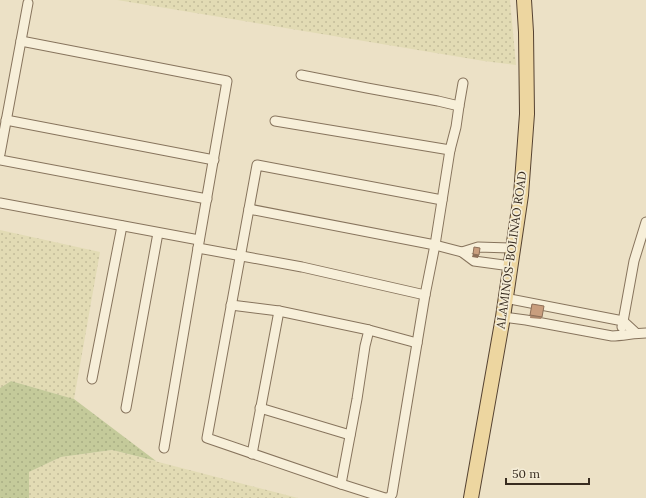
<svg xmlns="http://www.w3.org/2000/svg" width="646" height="498" font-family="Lora,serif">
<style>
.farmland{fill:url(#farmland-dots)}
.grass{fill:url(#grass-dots)}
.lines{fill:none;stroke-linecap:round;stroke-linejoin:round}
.street-casing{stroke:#87745d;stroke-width:11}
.primary-casing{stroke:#554231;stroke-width:16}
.street{stroke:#f7efd9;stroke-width:9}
.primary{stroke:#edd6a0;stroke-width:14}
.wall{fill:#ad886c}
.shaded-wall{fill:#8d6f58}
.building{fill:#c99e7e;stroke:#8d6f58}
.labels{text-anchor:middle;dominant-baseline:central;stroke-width:3.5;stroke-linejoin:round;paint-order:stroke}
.street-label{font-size:12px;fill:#382c20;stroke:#f4ecd6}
</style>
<defs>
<pattern id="farmland-dots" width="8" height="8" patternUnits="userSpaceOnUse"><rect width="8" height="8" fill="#e2dbb4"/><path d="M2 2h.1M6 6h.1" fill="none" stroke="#c3bc9a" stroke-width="1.8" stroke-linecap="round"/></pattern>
<pattern id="grass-dots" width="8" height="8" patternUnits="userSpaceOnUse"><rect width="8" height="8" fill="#c4ca9a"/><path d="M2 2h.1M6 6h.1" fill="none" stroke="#a9ae84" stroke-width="1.8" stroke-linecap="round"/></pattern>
</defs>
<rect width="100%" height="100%" fill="#ece1c6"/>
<g class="farmland">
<path d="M117,0h393l6,65 -32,-4z"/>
<path d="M0,230l100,22 -26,147 -63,-18 -11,7z"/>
<path d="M112,450l186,48h-269v-26l32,-15z"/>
</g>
<path class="grass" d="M11,381l63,18 82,62 -44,-11 -51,7 -32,15v26h-29v-110z"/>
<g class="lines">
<g class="street-casing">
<g id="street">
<path d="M21,41l206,40 -29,167 -34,200"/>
<path d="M301,75l66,13 71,13 21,5"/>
<path d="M6,120l208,40"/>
<path d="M275,121l175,29"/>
<path d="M0,154l28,-151"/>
<path d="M0,160l207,39"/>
<path d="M0,203l199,37"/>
<path d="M249,209l186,36 27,7 12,9 37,5"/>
<path d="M198,248l104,19 123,28"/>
<path d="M462,252l16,-5 35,1"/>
<path d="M505,298l118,23 13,12"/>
<path d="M231,305l48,6 90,19 48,13"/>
<path d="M503,317l23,3 86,16c11,0 22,-3 34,-3"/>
<path d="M622,327l12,-66 12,-39"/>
<path d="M92,379l30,-153"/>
<path d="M126,408l32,-175"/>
<path d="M260,408l90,27"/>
<path d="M252,454l27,-143"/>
<path d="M341,484l16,-85 8,-53 4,-16"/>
<path d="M385,498l-44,-14 -134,-46 50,-273 185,35"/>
<path d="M387,498l3,-1 2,-3 33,-199 10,-50 15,-95 6,-23 3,-21 4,-23"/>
</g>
</g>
<g class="primary-casing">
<path id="primary" d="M471,498l32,-181 18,-122 6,-81 -1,-82 -2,-32"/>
</g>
<use href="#street" class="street"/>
<use href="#primary" class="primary"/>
</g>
<path class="wall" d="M532,304l10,13 -1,2 -11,-1z"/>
<path class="shaded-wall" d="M473,254l6,1 -1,3 -6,-1z"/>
<g class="building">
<path d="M474,247l6,1 -1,7 -6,-1z"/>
<path d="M532,304l12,2 -2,11 -12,-2z"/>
</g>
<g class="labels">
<g class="street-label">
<text transform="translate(511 250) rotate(-82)">ALAMINOS-BOLINAO ROAD</text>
</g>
</g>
<path d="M506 478v6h83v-6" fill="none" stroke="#382c20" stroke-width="2"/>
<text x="512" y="478" font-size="12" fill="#382c20" stroke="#f4ecd6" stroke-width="3" paint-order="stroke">50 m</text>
</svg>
